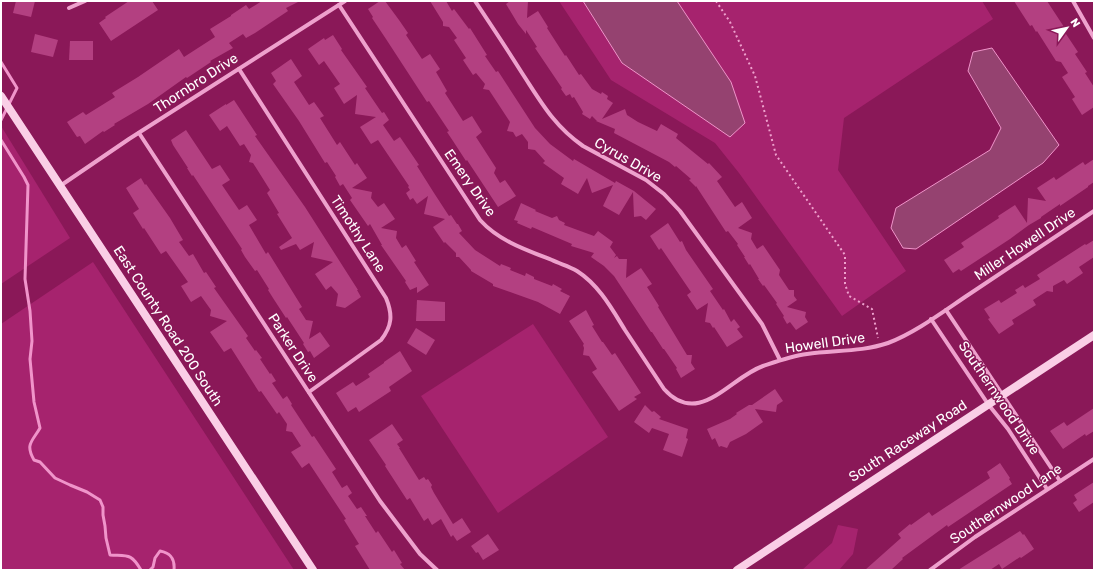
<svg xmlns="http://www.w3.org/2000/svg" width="1095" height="571" font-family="Rubik,sans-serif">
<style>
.green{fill:#a6236e}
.water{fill:#954270;stroke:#f094ca}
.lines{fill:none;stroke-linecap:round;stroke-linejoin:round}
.stream{stroke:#f094ca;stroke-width:3}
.building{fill:#b34081}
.path{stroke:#eea1cd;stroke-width:2;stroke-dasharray:2 3;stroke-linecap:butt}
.street{stroke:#eea1cd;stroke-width:4}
.secondary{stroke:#facee6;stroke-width:8}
.labels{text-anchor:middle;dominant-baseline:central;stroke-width:3;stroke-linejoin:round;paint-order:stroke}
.street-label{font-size:14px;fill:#fff;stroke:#8a1858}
</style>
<rect width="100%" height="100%" fill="#8a1858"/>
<g class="green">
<path d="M559,1h24l39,62 109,19 -54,-81h305l11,18 -149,99 -6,52 68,101 -64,45 -103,-143 -24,-30 -104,-63z"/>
<path d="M1,126l69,112 -69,46z"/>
<path d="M93,262l201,308h-293v-246z"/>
<path d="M533,324l75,113 -110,76 -77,-117z"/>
<path d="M838,525l20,4 -5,25 -14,16h-37l30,-27z"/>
</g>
<g class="water">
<path d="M583,1h94l54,81 14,41 -15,14 -108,-74z"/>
<path d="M992,48l67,97 -16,18 -127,86 -13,-1 -12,-20 5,-20 94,-58 11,-22 -33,-57 5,-19z"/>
</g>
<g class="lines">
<g class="stream">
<path d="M1,62l16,26 -16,32"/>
<path d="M1,140l23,37 4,8 -3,94 5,32 2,30 -2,18 4,43 6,26c-8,14 -15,16 -6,32l6,2 15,16 15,7 17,7 13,8 3,7v8l2,11 1,12 4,17c18,1 21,-2 31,15"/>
<path d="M150,570l3,-3 2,-9 5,-7c11,2 15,8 14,19"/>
</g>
</g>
<g class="building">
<path d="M16,1h19l-4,16 -18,-4z"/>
<path d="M129,1h23l6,9 -47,31 -12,-18 7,-5 -1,-1z"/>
<path d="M262,1h38l-14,7 2,3 -33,22 -9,5 -3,-4 -14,9 4,5 -23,13 1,1 -24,16 -1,-1 -38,27 -34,20 1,1 -11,7 -1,-1 -18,13 -5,-8 -3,1 -10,-15 16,-10 3,3 29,-18 -3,-4 26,-16 41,-28 5,8 31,-20 -5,-8 21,-13v-1l15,-10 3,4z"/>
<path d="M380,1h5l14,19 9,13 -2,2 16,24 8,-5 10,15 -4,3 11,19 -2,2 18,28 9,-5 10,16 -6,5 20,31 -2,5 6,10 5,-3 11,16 -18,11 -31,-47 -1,1 -13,-20 -6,-9 2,-1 -20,-30 -2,1 -41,-63 -14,-21 1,-1 -5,-8z"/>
<path d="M430,1h16l6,10 2,-2 15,20 1,-1 17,27 -2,1 11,16 2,-1 37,57 15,16 23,17 1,-2 41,24 1,-2 18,10 22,18 -10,11 -5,-4 -7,1 -1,-25 -14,23 -16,-9 10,-21 -21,8 -5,-15 -9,16 -17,-10 3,-6 -21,-15 2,-2 -10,-11 -7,-1v-7l-6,-8 -6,3 -3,-5 -6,-1 3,-9 -21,-32 -6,-1 2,-5 -9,-11 -3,2 -10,-15 3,-2 -12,-18 3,-2 -8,-11 -6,-1v-4z"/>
<path d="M510,1h18l-1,17 11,-7 10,16 -1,1 18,28 1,-1 13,20 2,-1 11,15 9,5 1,-2 6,4 -1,3 6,4 -11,16 23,-10 2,6 11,7 19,9 4,-7 17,10 -2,4 32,26 1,-1 13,14 -5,4 18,26 7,-5 10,16 -14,10 14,5 -1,6 6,10 6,-4 17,25 -1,5 10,15h5v6l3,4 -10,7 19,5 -1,5 3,5 -12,8 -6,-8 -3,2 -4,-7 1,-1 -8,-12 1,-1 -13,-18 -1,1 -5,-7h1l-9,-15 -1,1 -5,-8h1l-8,-12 1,-1 -10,-13 -2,1 -30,-46v1l-7,-7 2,-1 -15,-13 -1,1 -6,-5 -55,-29 1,-4 -19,-8h1l-5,-5 -2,3 -8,-5 1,-2 -9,-15 -2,1 -2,-4 -4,2 -5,-7 1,-1 -27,-40 2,-1 -11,-17v4l-8,-10 -12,-20z"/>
<path d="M1014,1h33l19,29 -2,1 14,21 -3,2 12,18 -2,1 9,14v20l-12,8 -10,-16 3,-2 -13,-20 6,-4 -7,-11 -5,-1 -19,-30 -1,1 -4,-7 -2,1z"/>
<path d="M35,34l23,6 -5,17 -22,-5z"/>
<path d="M333,35l9,14 -1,1 26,37 -2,1 17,25 2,-1 5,8 -6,5 11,16 6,-4 19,28 -2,1 17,27 15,23 2,-1 6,9h1l4,7 -3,2 16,17 25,16 1,-2 10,4 -1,2 15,6 1,-3 8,4v2l18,7 1,-2 9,5 -2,2 10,5 -10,18 -22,-12 -45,-16v-2l-22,-13v-1l-12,-13h-3v-4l-11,-11 -1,1 -11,-16 12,-8 -21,-5 4,-18 -11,8 -4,-6 -3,2 -4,-7 4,-3 -2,-3 1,-1 -31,-46 -7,4 -11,-17 16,-10 -21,-3 2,-19 -13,9 -10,-16 6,-4 -16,-23 -5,4 -11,-16 16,-11 1,2z"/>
<path d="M70,41h23v19h-24z"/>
<path d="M291,59l11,17 -8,6 15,23 5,-3 10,14 -4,2 17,27 3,-3 15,23 2,-2 10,15 -15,10 20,4 -1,6 7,9 6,-4 11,16 -14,9 16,3 -1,7 6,10 4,-3 10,16 -2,1 15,23 -12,8v-6l-7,3 -5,-8 1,-1 -25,-36h1l-12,-21 -2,2 -18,-26 2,-2 -9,-14 -3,2 -5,-9 1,-1 -9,-14 -2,1 -26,-42 -26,-37 3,-3 -5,-8z"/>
<path d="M234,100l23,35 -2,1 50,71 53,83h-1l4,7 -16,11 -9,-2 2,-12 -7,-8 -5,4 -11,-16 18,-12 -22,-5 3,-15 -14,8 -4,-6 -15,6 -2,-3 13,-9 -15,-24 2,-1 -12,-20 3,-3 -17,-27 -4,-1 2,-7 -7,-11 -4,2 -13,-20 -7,5 -11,-16 17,-11v1z"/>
<path d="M186,130l26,39 8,-4 10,15 -8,5 17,25 8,-5 10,15 -8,5 17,29 2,-2 34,55 -3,2 7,11 7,1 -4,18 11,-7 10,14 -16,12 -4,-7 -2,1 -5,-8 1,-1 -17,-26 -1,1 -13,-20 -5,-8 1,-1 -12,-19 -2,1 -10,-14 -4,-7 1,-1 -49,-74 -1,1 -5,-8h1l-15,-23 -2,-5z"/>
<path d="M1094,159v23l-6,4v1l-28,19v-2l-19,13v1l-12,7 -19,14 -49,32 -2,-2 -6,4 -9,-13 20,-13 -3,-4 38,-25 -1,-2 17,-11 12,18 1,-25 18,3 -9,-13 17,-11 2,3 27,-18 2,3z"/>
<path d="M141,178l4,7 1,-1 24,34 13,22 -4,2 10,14 4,-2 11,19 2,-1 10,15 -2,1 34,48 -2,2 9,13 1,-1 6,8 -2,1 10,15 1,-1 5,8 -4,2 11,16 4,-3 5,8 -1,1 21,32 2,-1 22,33 -4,3 10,16 5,-3 5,8 -4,3 9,13 4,-2 6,9h-2l11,17 2,-2 14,21 2,-2 8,13 -2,1 5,6h-35l-15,-24 4,-2 -15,-24 2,-1 -37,-56 -7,5 -11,-16 10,-6 -9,-14 -6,-1 1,-7 -8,-12 -2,2 -16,-23 -2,1 -28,-44 -7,4 -14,-20 17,-11 -17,-5 1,-6 -10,-14 -10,6 -10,-16 7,-4 -22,-31 -5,3 -2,-3 -15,-23 -1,1 -10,-16 6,-4 -13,-21z"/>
<path d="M521,203l15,7 -1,1 17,7 5,-2 2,4 6,3 -1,2 30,11 4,-5 15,11 -3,5 6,8 -2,3 3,-2 2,3h8l-1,19 15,-10 11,16 -5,3 12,19 -1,1 29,48h5l-1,8 4,6 -14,9 -5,-9 1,-1 -13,-19h-1l-11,-17h-1l-37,-56 -10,-10 -13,-9 3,-4 -23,-7 1,-2 -40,-17 -1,2 -14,-6 1,-2 -4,-1z"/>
<path d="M668,223l12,19 2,-1 4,9 27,39 -3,2 13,19 1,-1 7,13 3,-3 6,8 -3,2 6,8 -16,10 -13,-20 -1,1 -3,-5 -5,-1 3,-19 -11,7 -10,-15 4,-3 -30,-44 -2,2 -9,-14z"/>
<path d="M1094,240v17l-15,10 4,6 -16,11 -3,-4 -11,6v6l-6,-1 -14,9 3,5 -24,15 2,4 -15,10 -11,-15 2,-1 -6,-9 15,-9 2,3 16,-10 -2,-3 8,-5 2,3 15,-9 -3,-4 48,-31 1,1z"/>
<path d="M417,300l28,2v19h-29z"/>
<path d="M586,310l8,15 -2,1 10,16h1l9,13 3,-2 26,40 -7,4 3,2 -18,12 -27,-39 5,-3 -8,-13 -6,-1 1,-7 -1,-3 1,-1 -15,-23z"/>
<path d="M416,328l19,12 -9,15 -19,-12z"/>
<path d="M400,351l12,20 -23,16 2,4 -23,15 -9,6 -3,-5 -8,5 -12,-19 17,-11 3,4 14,-9 -2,-3 16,-11v-1z"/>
<path d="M775,389l8,12 -6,4 -1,7 -21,-3 8,13 -17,12 -16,8 -3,6 -6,-2 -2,1 -4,-9 -3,2 -5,-11 23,-10 7,-5 -1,-1 13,-8h3z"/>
<path d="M645,405l7,7 2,-1 7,6 -2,2 29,10 -2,9 2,1 -6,18 -19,-7 6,-16 -17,-6 -3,5 -15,-11z"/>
<path d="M1094,408v23l-8,5 -1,-2 -22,15 -13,-18 14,-9 3,4z"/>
<path d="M392,424l11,16 -6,4 3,4h-1l20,32 5,-3 2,3 2,-1 4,6 -1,2 3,6 19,31 9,-6 9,14 -14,9 -4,-6 -2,2 -10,-18 -9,6 -4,-7 -4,3 -14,-23 -3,2 -22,-34 1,-1 -17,-25z"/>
<path d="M1000,463l10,15 -1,1 3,5 -64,43 -1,-2 -45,33 1,1 -12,11h-26l36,-32 -3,-4 12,-10 1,1 18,-13 3,4 58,-38 -3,-6z"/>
<path d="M1094,482v20l-15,10 -6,-9 4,-3 -3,-5z"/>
<path d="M1020,531l3,4 1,-1 10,15 -13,9 -1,-1 -18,12 -3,-5 -9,6h-32z"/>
<path d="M488,534l11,16 -16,10 -5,-8 -2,1 -5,-7z"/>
</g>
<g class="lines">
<path class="path" d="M716,1l14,21 25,54 21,79 69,100v29l4,12 23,13 6,29"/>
<g class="street">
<path d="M475,1c16,24 32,48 47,72 19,29 32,53 61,73l63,34 18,14 16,17 82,113 18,36"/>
<path d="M1073,1l21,37"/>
<path d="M339,5l141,215c19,21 46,30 72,40 8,4 17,6 25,11 22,14 35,38 48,59 13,20 26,39 39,59 35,39 65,-11 99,-23 15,-5 29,-10 44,-12 27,-4 55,-2 81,-11 27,-10 56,-32 80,-48 42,-28 84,-56 126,-84"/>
<path d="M69,8l16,-7"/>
<path d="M239,69l147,229c7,17 6,28 -5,42l-72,52"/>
<path d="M139,133l241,368 40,53 17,16"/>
<path d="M60,186l69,-47 216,-138"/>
<path d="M946,310l114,171"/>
<path d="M931,319l57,85 20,25 39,60"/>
<path d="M930,570l45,-33 119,-78"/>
</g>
<g class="secondary">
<path d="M1,96l312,474"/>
<path d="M737,570l357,-235"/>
</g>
</g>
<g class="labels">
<g class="street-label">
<text transform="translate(196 83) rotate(-33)">Thornbro Drive</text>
<text transform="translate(628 160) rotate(30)">Cyrus Drive</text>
<text transform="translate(470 183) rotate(55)">Emery Drive</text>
<text transform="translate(358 234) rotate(57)">Timothy Lane</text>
<text transform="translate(1025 244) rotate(-34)">Miller Howell Drive</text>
<text transform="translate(168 326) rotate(57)">East County Road 200 South</text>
<text transform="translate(825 343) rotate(-8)">Howell Drive</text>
<text transform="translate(293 348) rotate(57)">Parker Drive</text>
<text transform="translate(999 398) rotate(56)">Southernwood Drive</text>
<text transform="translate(908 441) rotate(-33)">South Raceway Road</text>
<text transform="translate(1006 504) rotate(-34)">Southernwood Lane</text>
</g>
</g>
<rect width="1095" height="571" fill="none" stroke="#ffffff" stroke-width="4"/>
<g transform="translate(1067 28) rotate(57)" stroke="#8a1858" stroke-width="3" paint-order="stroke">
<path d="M0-3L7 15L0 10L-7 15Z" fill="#ffffff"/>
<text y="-6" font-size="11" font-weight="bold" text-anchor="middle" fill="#ffffff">N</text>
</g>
</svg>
